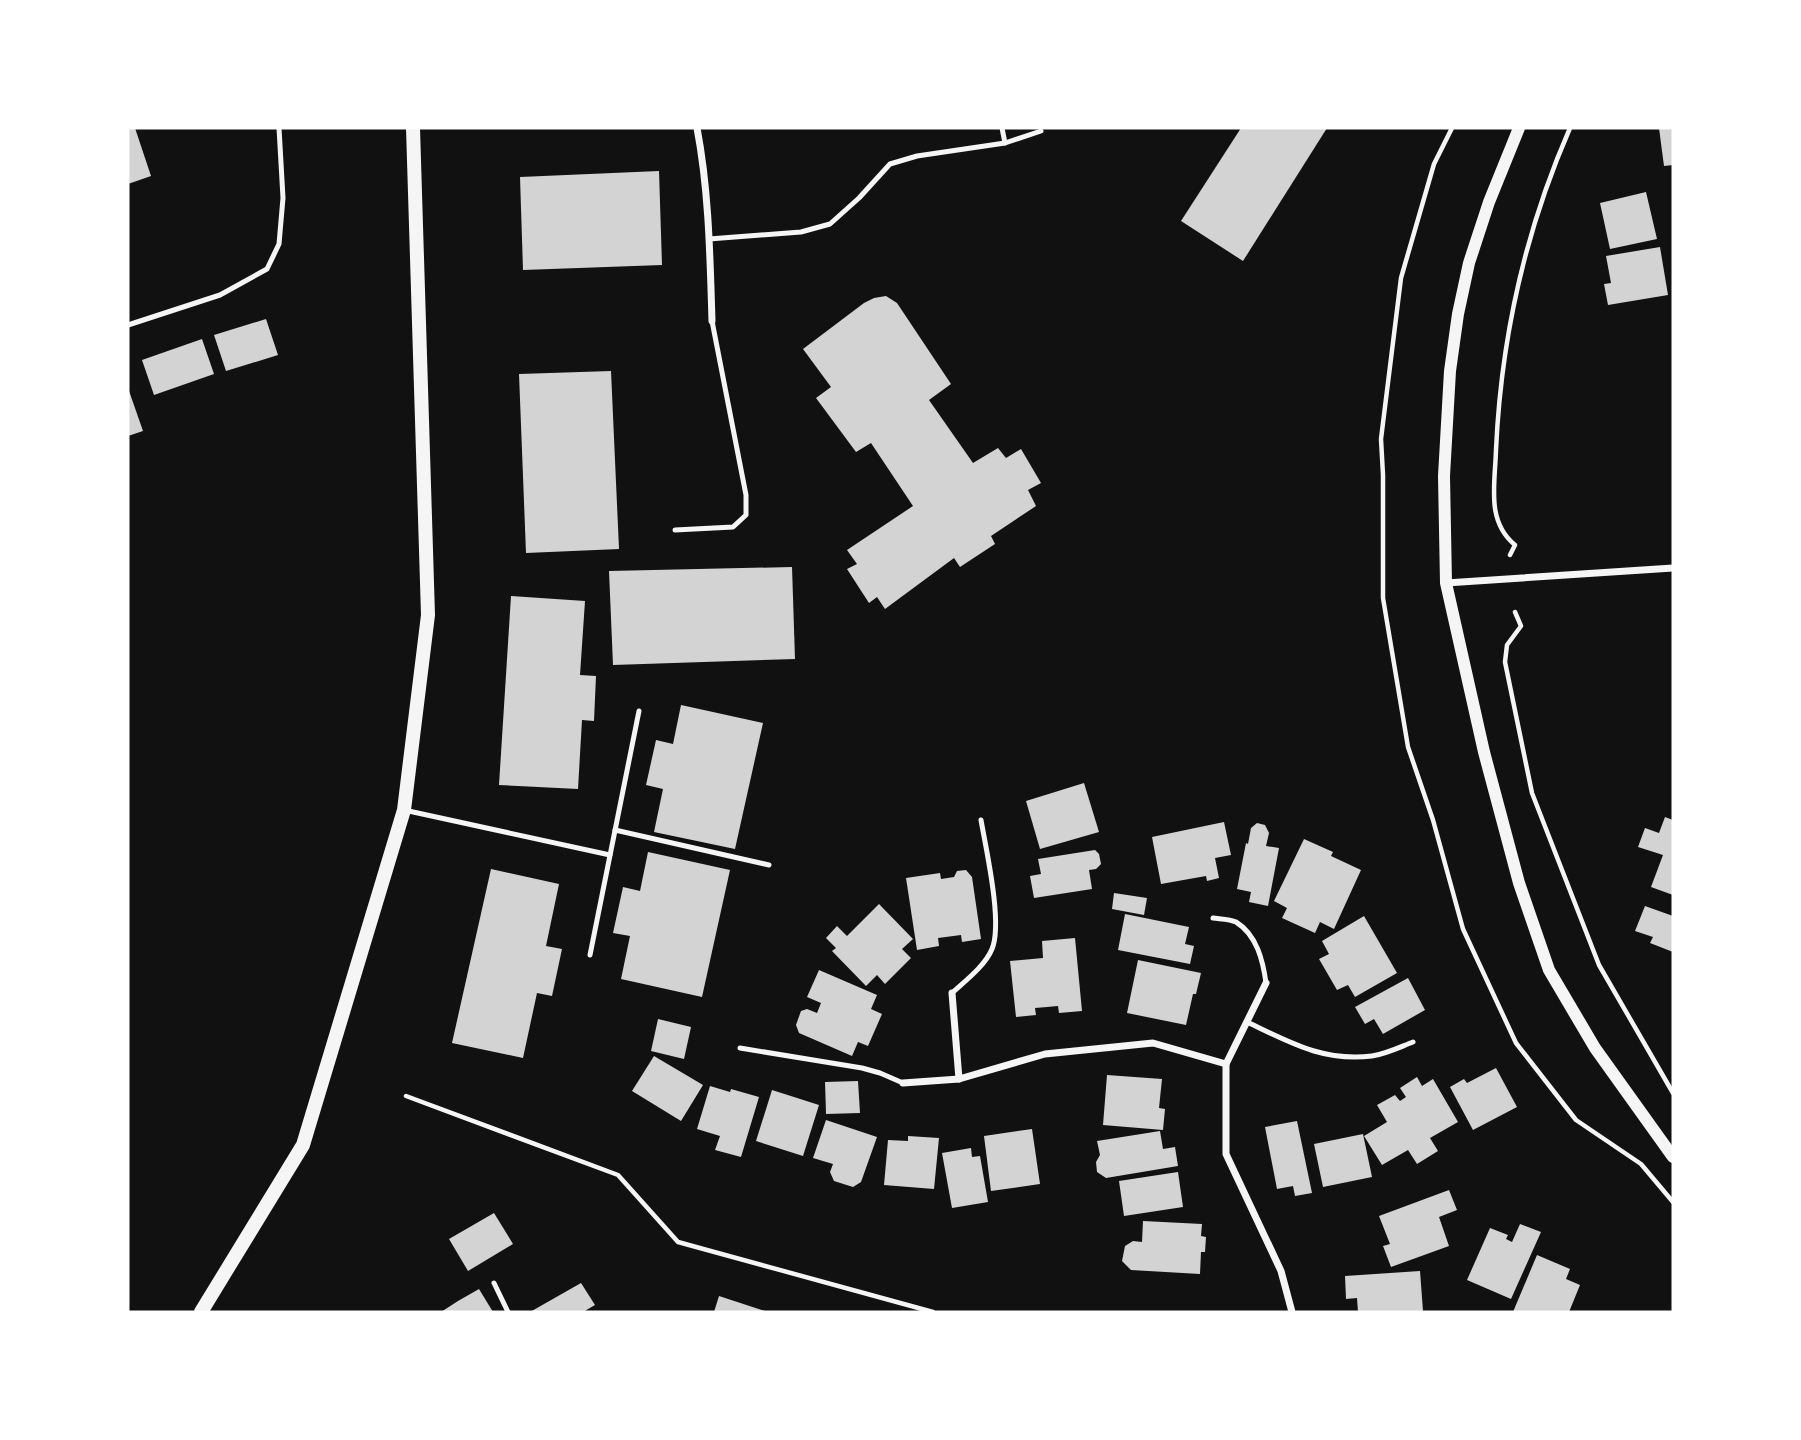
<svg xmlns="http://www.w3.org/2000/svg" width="1801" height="1440" font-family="Figtree,sans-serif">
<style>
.building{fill:#d3d3d3}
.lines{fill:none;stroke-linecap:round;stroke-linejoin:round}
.path{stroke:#f5f5f5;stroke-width:4.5}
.service{stroke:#f5f5f5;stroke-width:5}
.minor{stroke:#f5f5f5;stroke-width:7}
.tertiary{stroke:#f5f5f5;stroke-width:12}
.secondary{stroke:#f5f5f5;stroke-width:14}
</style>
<rect width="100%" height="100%" fill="#111"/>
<g class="building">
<path d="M128,128h7l16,48 -23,8z"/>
<path d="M1241,128h86l-84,133 -62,-40z"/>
<path d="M1659,128h14v37l-9,1z"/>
<path d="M659,171l3,94 -139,5 -3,-93z"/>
<path d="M1646,192l11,47 -47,10 -10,-46z"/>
<path d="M1660,247l8,48 -60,10 -4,-21 7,-1 -5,-27z"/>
<path d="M886,296l11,7 54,81 -22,16 44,63 25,-15 8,10 15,-9 20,34 -13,7 8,16 -45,30 4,8 -35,23 -6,-9 -69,51 -8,-12 -8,6 -22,-34 10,-5 -10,-14 66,-44 -42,-63 -15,9 -40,-54 15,-11 -28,-38 61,-46 10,-5z"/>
<path d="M266,319l12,36 -52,16 -12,-36z"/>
<path d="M202,339l12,35 -60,21 -12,-35z"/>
<path d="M611,371l8,178 -93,4 -7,-179z"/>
<path d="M128,388l15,43 -15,5z"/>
<path d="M792,567l3,92 -182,6 -4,-94z"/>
<path d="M511,596l74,5 -5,74 16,1 -2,45 -12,-1 -4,69 -79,-4z"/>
<path d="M681,705l82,18 -28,126 -81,-17 9,-43 -17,-4 10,-45 17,4z"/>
<path d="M1084,783l15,49 -59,17 -14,-48z"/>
<path d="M1665,817l8,3v75l-22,-8 12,-32 -25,-8 7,-19 14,5z"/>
<path d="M1224,822l7,33 -16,3 4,20 -12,3 -1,-5 -45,8 -9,-47z"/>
<path d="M1257,823l8,2 4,8 -3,13 13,2 -11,58 -19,-4 2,-10 -14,-3 9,-46 2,1 3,-16z"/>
<path d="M1304,839l29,13 -2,4 30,14 -27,59 -14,-7 -5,11 -33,-15 5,-10 -13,-7z"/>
<path d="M1095,850l4,4 2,10 -5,5 -7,1 3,19 -58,9 -4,-22 11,-2 -3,-15z"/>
<path d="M648,852l82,18 -28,127 -81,-18 9,-43 -17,-3 10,-46 17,4z"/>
<path d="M491,869l68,15 -13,62 16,3 -10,47 -15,-3 -14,65 -71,-15z"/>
<path d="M966,870l6,7 9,62 -19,3 -1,-7 -23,3 1,8 -22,4 -11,-72 34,-5 1,6 13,-2 3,-6z"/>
<path d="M1114,893l33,5 -3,17 -32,-6z"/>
<path d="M879,904l34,35 -11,10 9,9 -26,26 -8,-9 -11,11 -34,-35 4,-3 -10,-10 11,-12 10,10z"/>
<path d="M1645,906l28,10v36l-23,-9 3,-6 -18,-6z"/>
<path d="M1125,914l64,13 -4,17 9,2 -4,18 -72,-14z"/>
<path d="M1364,916l33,57 -42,24 -7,-12 -11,5 -18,-31 10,-5 -7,-13z"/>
<path d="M1075,938l7,73 -23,2 -1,-7 -11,1 -12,1 1,7 -20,2 -6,-56 33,-3 -1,-17z"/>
<path d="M1138,960l63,13 -5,21h-3l-7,31 -59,-12z"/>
<path d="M819,970l58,25 -6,14 11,5 -14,32 -10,-4 -6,14 -53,-23 -3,-8 5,-14 6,-2 10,4 4,-10 -14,-6z"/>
<path d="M1408,978l17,32 -42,24 -9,-15 -9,5 -10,-17z"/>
<path d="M658,1019l33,8 -7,32 -33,-8z"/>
<path d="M654,1056l49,29 -22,36 -49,-30z"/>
<path d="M1496,1068l21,39 -44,23 -23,-43 14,-8 3,4z"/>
<path d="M1107,1075l55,4 -3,29 6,1 -2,21 -60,-5z"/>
<path d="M1417,1077l5,9 11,-7 25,43 -28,16 8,13 -21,13 -9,-14 -26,15 -18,-29 23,-14 -10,-17 18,-10 5,6 6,-4 -6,-9z"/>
<path d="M858,1081l2,32 -34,1 -1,-32z"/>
<path d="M710,1086l20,6 1,-3 28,8 -18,60 -26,-7 5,-14 -23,-7z"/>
<path d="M772,1090l47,15 -16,51 -47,-15z"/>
<path d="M826,1120l51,17 -16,45 -8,5 -19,-6 -4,-9 3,-8 -20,-6z"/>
<path d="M1297,1121l15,72 -17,3 -2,-10 -16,3 -12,-62z"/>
<path d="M1032,1129l8,55 -49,7 -7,-55z"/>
<path d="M1160,1131l3,18 12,-2 3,19 -72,12 -9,-6 -1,-10 4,-7 -3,-14z"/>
<path d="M1363,1134l9,43 -49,10 -9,-43z"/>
<path d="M908,1136l31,2 -5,51 -50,-4 4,-45 20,1z"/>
<path d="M971,1148l1,9 8,-1 8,46 -36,6 -10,-55z"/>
<path d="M1178,1172l5,35 -59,9 -5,-35z"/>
<path d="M1449,1190l8,20 -18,7 10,29 -58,21 -8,-21 7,-2 -11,-28z"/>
<path d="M494,1213l19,31 -45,27 -19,-32z"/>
<path d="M1143,1221l59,3 -1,12 5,1 -1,15h-4l-1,22 -69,-4 -9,-9 3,-15 8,-5 9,1z"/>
<path d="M1520,1224l21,8 -30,67 -44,-19 23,-52 18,7 -2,4 6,3z"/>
<path d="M1537,1255l33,14 -4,10 14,6 -11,27h-56z"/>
<path d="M1420,1271l3,40 -65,1 -1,-14 -11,1 -1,-23z"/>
<path d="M581,1283l14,22 -12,7h-53z"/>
<path d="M479,1289l14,23h-52l17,-11z"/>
<path d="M719,1296l49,16h-54z"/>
</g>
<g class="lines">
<g class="path">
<path d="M1452,128l-18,36 -33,114 -20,161 2,36v123l25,149 25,73 30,109 53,114 60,77 65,44 32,38"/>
<path d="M1510,555l5,-10c-29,-24 -20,-60 -19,-95 5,-112 29,-219 74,-322"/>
<path d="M1515,612l6,14 -14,19 -2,17 27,131 67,172 74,128"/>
<path d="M406,1096l212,79 60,67 255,70"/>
</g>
<g class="service">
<path d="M1002,128l3,15"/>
<path d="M709,239l92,-7 29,-8 29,-26 31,-34 27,-8 88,-13 36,-12"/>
<path d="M128,325l92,-30 47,-26 12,-25 4,-46 -4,-70"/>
<path d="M675,530l58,-3 13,-12v-20l-34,-174"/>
<path d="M404,810l206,45"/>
<path d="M615,830l154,35"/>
<path d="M1213,918c7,1 17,1 23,4 21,13 27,39 30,61"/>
<path d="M590,955l49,-244"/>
<path d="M952,993c13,-12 33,-27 40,-44 11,-26 -6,-100 -11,-129"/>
<path d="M1247,1022c42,20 76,40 125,34 14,-2 28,-9 41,-14"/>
<path d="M740,1048l122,20 18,5 23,10"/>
<path d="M494,1283l14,29"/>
</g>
<g class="minor">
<path d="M697,128c12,63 13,129 15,193"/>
<path d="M1446,583l227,-15"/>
<path d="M1266,983l-40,81v90l55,117 11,41"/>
<path d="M952,993l7,86 86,-25 108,-11 73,21"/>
<path d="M903,1083l56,-4"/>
</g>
<path class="tertiary" d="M1519,128l-30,74 -20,61 -11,51 -8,57 -6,105 2,107 38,169 35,131 30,87 46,78 78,109"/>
<path class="secondary" d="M201,1312l102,-167 101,-335 24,-195 -15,-487"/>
</g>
<rect width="1801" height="1440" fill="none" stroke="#ffffff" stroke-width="259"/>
</svg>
